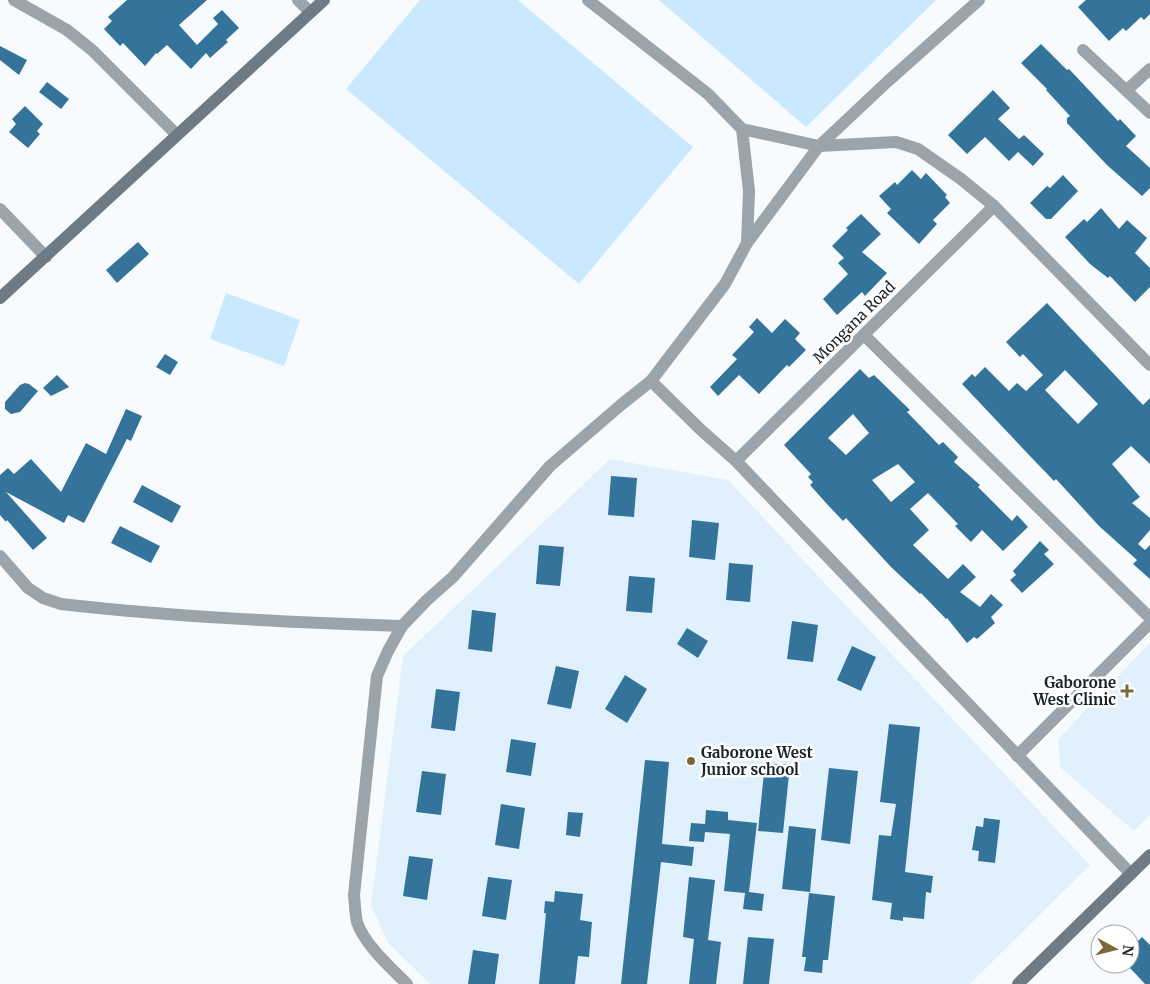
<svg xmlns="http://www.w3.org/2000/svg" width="1150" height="984" font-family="Merriweather,serif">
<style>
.built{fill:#e0f1fd}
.green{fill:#cae9fe}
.building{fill:#34739a;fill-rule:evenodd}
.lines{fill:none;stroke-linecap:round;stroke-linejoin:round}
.street{stroke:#9ba4aa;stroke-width:12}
.secondary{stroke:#6e7b84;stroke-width:12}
.poi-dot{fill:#7b6836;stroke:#fff;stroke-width:2}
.labels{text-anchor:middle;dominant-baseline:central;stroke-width:5;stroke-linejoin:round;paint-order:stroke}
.street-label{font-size:15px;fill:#1b2228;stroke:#fff}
.poi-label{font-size:15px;font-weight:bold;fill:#1b2228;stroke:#fff;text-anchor:end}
</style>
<rect width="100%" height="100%" fill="#f7fbfe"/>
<g class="built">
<path d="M610,459l118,21 362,385 -120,119h-540l-42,-41 -17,-38 32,-249z"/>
<path d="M1150,643v172l-16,16 -74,-64 -2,-28z"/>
</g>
<g class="green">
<path d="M420,0h98l175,147 -114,137 -233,-195z"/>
<path d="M659,0h277l-130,127z"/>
<path d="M226,293l74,27 -16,46 -74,-27z"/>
</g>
<g class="building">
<path d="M127,0h80l-28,25 18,20 21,-21 -5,-6 9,-8 17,18 -13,12 2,2 -18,16 -4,-5 -15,16 -24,-24 -10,9 -1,-1 -11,13 -22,-23 -3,3 -16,-17 8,-8 -4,-4z"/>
<path d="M1086,0h64v14l-6,6 -3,-3 -15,14 -3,-3 -14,13 -31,-34z"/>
<path d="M1041,44l26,26 2,-1 49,52 2,-2 16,17 -10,10 24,22v20l-8,8 -35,-31 -40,-42v-5l3,-2 -24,-26 1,-1 -26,-26z"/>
<path d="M0,46l27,14 -8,15 -19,-15z"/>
<path d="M47,82l22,17 -8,10 -22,-17z"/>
<path d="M993,90l17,18 -12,11 21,20 5,-4 20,19 -11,12 -15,-14 -9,9 -24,-24 -18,17 -19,-19z"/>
<path d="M25,106l18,18 -6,7 3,3 -12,14 -19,-16 7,-8 -4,-5z"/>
<path d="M912,170l9,9 5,-6 21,22 -2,2 5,6 -17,17 4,4 -18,20 -32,-31 4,-4 -12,-13 16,-14 2,3z"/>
<path d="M1063,175l15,16 -27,28h-5l-16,-16 17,-17 3,2z"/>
<path d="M1101,208l18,21 8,-9 20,18 -12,15 15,15v19l-15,15 -25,-26 -2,2 -18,-14 -25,-27 19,-18 3,3z"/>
<path d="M861,214l20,20 -19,18 25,21 -22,23 -3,-4 -25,23 -14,-16 25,-25 -10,-11 6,-5 -12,-12 16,-16 -2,-2z"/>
<path d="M138,242l11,12 -32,29 -11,-13z"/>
<path d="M1047,303l96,102 7,-7v66l-19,-18 -19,18 28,33 -8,6 18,15v12l-12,14 7,6 5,-5v34l-17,-15 4,-4 -38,-34 -43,-47 -2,2 -25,-26 -67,-71 10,-10 3,3 10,-10 24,24 8,-8 9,8 17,-16 -20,-21 -3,3 -14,-15zM1065,370l33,34 -20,20 -33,-34z"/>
<path d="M757,318l15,15 13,-14 15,14 -5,6 11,11 -17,17 -2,-2 -28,29 -20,-19 -21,21 -8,-9 27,-28 -5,-4 22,-23 -5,-5z"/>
<path d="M165,354l13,8 -8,13 -14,-8z"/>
<path d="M860,369l9,9 5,-3 36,35 -3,2 32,33 4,-3 15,15 -4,5 26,23 -2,2 34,34 5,-6 11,12 -25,24 -21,-21 -11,12 -16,-16 3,-2 -30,-31 -18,16 19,21 -16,15 35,34 15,-15 13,13 -16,15 20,15 11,-13 12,11 -12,12 4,6 -18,16 -3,-2 -7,6 -20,-25 -1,1 -25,-26 -1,1 -29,-27 -45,-49 -3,3 -17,-18 -16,-18 3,-3 -5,-5 3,-3 -27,-29zM853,414l16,19 -23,22 -18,-17zM898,464l17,18 -24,20 -19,-22z"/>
<path d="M57,375l12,12 -18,9 -8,-8z"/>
<path d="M25,383l4,1 9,7 -18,21 -9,2 -6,-5v-7l15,-17z"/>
<path d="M126,409l16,7 -11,25 -4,-2 -43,84 -16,-8 -4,8 -58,-31 41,46 -14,12 -26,-30 -1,2 -6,-7v-40l8,-7 6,6 17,-15 30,33 25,-49 20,11z"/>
<path d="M611,476l26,2 -3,39 -26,-2z"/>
<path d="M142,485l39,21 -9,17 -39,-21z"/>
<path d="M692,520l27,3 -4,37 -26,-3z"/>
<path d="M120,526l40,20 -9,17 -40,-20z"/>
<path d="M1040,541l9,9 -5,4 10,10 -32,29 -12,-13 6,-5 -3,-4z"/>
<path d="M539,545l25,2 -4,39 -24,-2z"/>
<path d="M729,563l24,2 -3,37 -24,-2z"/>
<path d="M629,576l26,2 -3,35 -26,-2z"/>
<path d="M472,610l24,3 -4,39 -24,-3z"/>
<path d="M792,621l26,4 -5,37 -26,-3z"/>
<path d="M687,628l21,13 -10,17 -21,-14z"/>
<path d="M852,646l24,11 -15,34 -24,-11z"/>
<path d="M556,666l23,5 -8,38 -24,-5z"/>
<path d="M625,675l22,14 -20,34 -22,-14z"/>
<path d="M436,689l24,3 -5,39 -24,-3z"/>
<path d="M889,724l31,3 -15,145 28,4 -2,17 -5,-1 -2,27 -21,-2v4l-13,-2 2,-16 -20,-3 7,-65 12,1 5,-32 -16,-2z"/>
<path d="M511,739l25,4 -5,33 -25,-4z"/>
<path d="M645,760l24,2 -7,82 32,3 -2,19 -31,-4 -14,122h-26z"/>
<path d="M765,763l25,2 -7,68 -25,-2z"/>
<path d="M829,768l29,3 -8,73 -29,-4z"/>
<path d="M422,771l24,3 -5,41 -25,-3z"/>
<path d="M501,804l24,4 -6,41 -24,-4z"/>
<path d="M706,810l22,2v8l29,3 -8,69 15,2 -2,17 -19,-2 2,-16 -21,-2 6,-57 -25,-2 -1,10 -15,-1 2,-18 14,1z"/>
<path d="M568,812l15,1 -3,24 -14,-2z"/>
<path d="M984,818l16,2 -5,43 -17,-2 1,-10 -7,-1 4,-24 7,1z"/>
<path d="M789,826l27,3 -6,63 -28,-3z"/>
<path d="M409,856l24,3 -6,41 -24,-4z"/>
<path d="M488,877l24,3 -6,40 -24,-4z"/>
<path d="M689,877l26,3 -7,60 13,2 -5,42h-27l5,-45 -11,-2z"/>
<path d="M555,891l28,3 -3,26 12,2 -3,35 -11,-1 -3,28h-36l7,-71h-2l1,-12 9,1z"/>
<path d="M809,893l26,3 -7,64h-5l-1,13 -18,-2 2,-14h-4z"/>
<path d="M748,937l26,2 -5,45h-26z"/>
<path d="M1142,937l8,8v39h-5l-15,-16v-19z"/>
<path d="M473,950l26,4 -4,30h-27z"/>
</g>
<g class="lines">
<g class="street">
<path d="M14,0l53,30 25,20 85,85"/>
<path d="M298,0l12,12"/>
<path d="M588,0l120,94 34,35 77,17 77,-4 22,7 43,30 33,27 156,159"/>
<path d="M1083,50l67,63"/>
<path d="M1127,90l23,-21"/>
<path d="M742,129l7,62 -2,52"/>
<path d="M0,209l46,48"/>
<path d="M864,335l286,283"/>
<path d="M651,381l74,-97 22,-41 72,-97 68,-64 92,-82"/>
<path d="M736,461l258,-255"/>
<path d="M0,556l28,32 15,10 18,6c114,13 227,18 341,22"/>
<path d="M1017,756l133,-133"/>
<path d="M407,984c-16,-16 -43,-40 -50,-62 -2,-9 -2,-18 -3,-27l23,-219 11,-25 14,-25 25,-26 26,-23 97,-111 72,-62 29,-23 50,49 35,31 395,413"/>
</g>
<g class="secondary">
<path d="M0,298l324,-298"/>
<path d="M1018,984l132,-129"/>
</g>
</g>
<g class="poi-dot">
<path d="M1124.5 683.5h5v5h5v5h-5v5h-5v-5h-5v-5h5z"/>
<circle cx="691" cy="761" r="5"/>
</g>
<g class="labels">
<g class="street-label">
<text transform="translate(854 322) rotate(-45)">Mongana Road</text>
</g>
<g class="poi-label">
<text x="1116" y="682">Gaborone<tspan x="1116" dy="17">West Clinic</tspan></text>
<text x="701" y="752" text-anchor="start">Gaborone West<tspan x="701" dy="17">Junior school</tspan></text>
</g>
</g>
<g transform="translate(1115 949) rotate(97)"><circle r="24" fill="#ffffff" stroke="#a4a7a9"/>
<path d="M0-4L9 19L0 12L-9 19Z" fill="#7b6836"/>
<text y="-8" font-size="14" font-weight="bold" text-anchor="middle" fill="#1b2228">N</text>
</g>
</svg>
